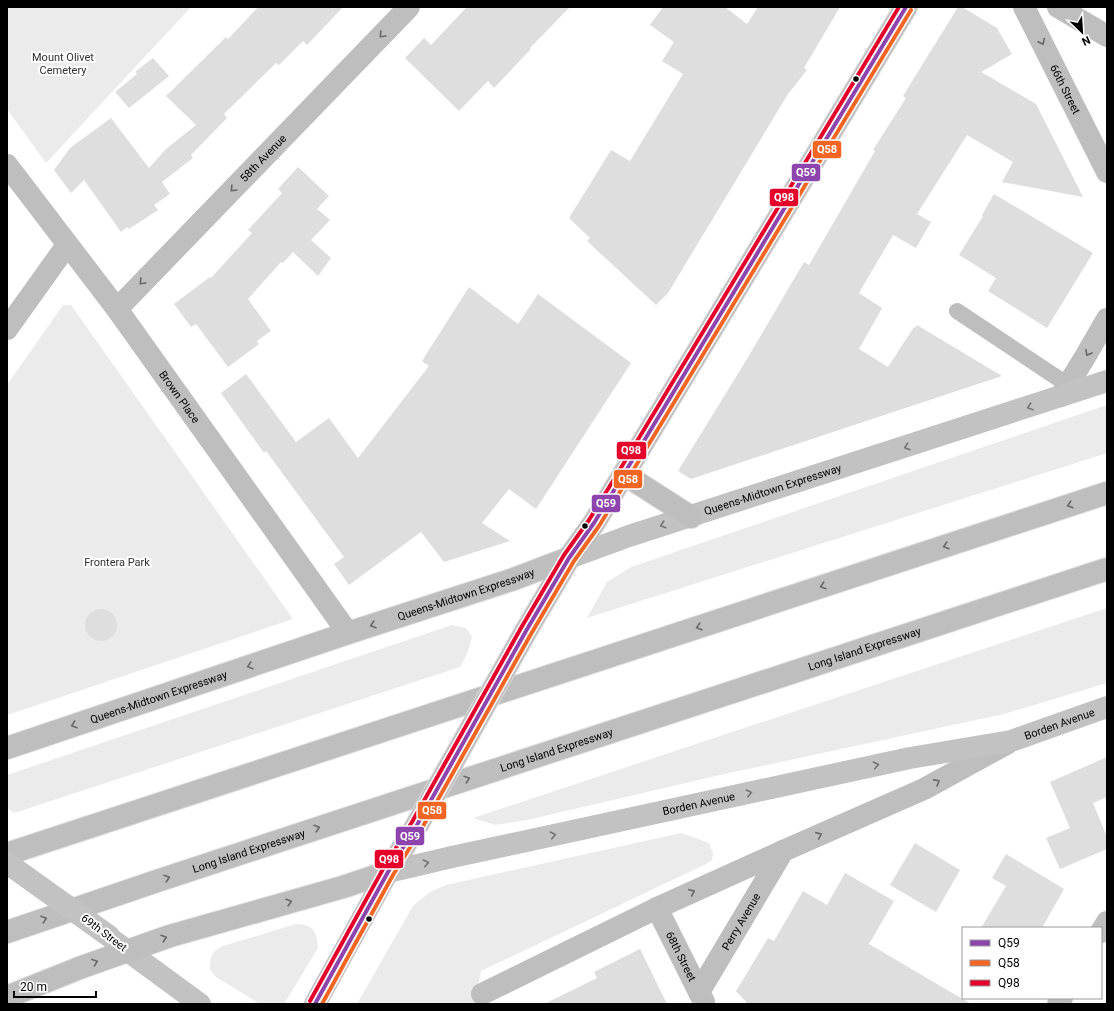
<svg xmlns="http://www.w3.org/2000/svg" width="1114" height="1011" font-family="Roboto,sans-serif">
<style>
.green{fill:#ebebeb}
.building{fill:#dedede}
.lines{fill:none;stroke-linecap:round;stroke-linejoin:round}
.primary-casing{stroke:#dbdbdb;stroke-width:24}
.motorway-casing{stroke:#dbdbdb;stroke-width:24}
.service{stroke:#bebebe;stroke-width:16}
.minor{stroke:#bebebe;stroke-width:22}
.tertiary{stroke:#bebebe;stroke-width:22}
.secondary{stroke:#c2c2c2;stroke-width:22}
.primary{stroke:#bebebe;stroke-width:22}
.motorway{stroke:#bebebe;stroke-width:22}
.primary-bridge-casing{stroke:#dbdbdb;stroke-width:24;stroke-linecap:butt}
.secondary-bridge{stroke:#c2c2c2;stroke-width:22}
.primary-bridge{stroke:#bebebe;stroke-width:22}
.bus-1-casing{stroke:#fff;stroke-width:7}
.bus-2-casing{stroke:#fff;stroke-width:7}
.bus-3-casing{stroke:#fff;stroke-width:7}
.bus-1{stroke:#8e44ad;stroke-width:4}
.bus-2{stroke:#f26522;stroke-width:4}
.bus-3{stroke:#e4002b;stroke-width:4}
.oneway{stroke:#686868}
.oneway2{stroke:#747474}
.bus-dot{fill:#000;stroke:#fff;stroke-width:1.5}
.labels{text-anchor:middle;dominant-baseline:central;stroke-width:4;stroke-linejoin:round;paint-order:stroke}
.park-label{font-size:11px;fill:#313131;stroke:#fff}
.street-label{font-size:11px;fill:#000;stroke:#fff}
.line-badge{stroke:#fff;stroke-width:1.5}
.badge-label{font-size:11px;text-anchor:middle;font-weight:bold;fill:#fff}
</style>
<rect width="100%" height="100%" fill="#fff"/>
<g class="green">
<path d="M7,7h184l-145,156 -39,-54z"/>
<path d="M63,305h8l222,314 -286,96v-330z"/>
<path d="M1107,405v48l-520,165 20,-36 24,-15z"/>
<path d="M1107,608v75l-103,31 -284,61 -193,45 -32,5 -22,-7z"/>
<path d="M452,625l14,3 6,9 -5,17 -7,13 -446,146 -7,-5v-33z"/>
<path d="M681,833l28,10 4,10 -1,7 -6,4 -225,107 -6,33h-118l56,-98 17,-14 16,-7z"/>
<path d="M296,924c17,0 21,8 22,24l-34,56h-24l-44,-27 -6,-8c0,-13 1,-17 13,-23z"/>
</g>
<g class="building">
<path d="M258,7h85l-36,38 -4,-4 -24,24 -3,-2 -52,51 3,4 -36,37 2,3 -31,24 8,12 -16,11 4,5 -29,19 -2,-2 -6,5 -37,-52 -13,13 -17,-23 16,-22 41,-30 38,50 17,-19 30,-24 -30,-29 60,-59 2,2z"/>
<path d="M467,7h103l-40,41 1,1 -37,39 -6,-7 -29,30 -54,-53 19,-20 7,7z"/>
<path d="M663,7h62l22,17 11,-17h82l-36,61 3,2 -19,24 -120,199 -12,12 -69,-64 3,-3 -21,-20 42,-68 19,11 53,-87 -21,-13 12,-19 -24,-17z"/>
<path d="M958,7h4l35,21 15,26 -31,18 55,32 47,93 -81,-15 11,-20 -46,-27 -50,79 14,8 -15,26 -23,-13 -34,58 23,15 -23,41 29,18 26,-40 1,1 2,-3 85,51 -311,103 -13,-8 69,-112 57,-97 5,3 66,-114 -2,-1 33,-52 -3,-2z"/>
<path d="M153,58l16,18 -40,32 -14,-16 22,-18 -2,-2z"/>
<path d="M298,167l31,29 -12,13 13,11 -19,20 20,18 -13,18 -25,-24 -10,11 -2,-1 -33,37 23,32 -14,10 2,3 -31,23 -32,-43 -5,3 -17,-23 36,-27 1,1 41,-45 -4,-3 34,-37 -4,-4z"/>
<path d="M994,194l99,59 -46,75 -59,-37 8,-13 -37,-23 24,-39 -1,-1z"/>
<path d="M469,287l49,37 20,-30 93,69 -95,146 -27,-20 -27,34 28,18 -66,21 -23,-30 -72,53 -15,-21 10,-7 -78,-106 -2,2 -43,-60 25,-19 50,68 33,-24 29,40 71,-92 -7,-5z"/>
<circle cx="101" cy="625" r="16"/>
<path d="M1107,757v40l-14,6 14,34v12l-47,20 -14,-31 24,-10 -20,-46z"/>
<path d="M915,843l45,27 -24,42 -46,-27z"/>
<path d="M1006,854l58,35 -22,39h-61l25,-42 -14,-8z"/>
<path d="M845,873l49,28 -25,43 102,60h-223l-12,-13 32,-53 6,3 29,-50 24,14z"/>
<path d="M640,949l27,55h-123l53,-26 -3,-6z"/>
</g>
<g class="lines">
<g class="primary-casing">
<g id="primary">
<path d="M624,474l67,43"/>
<path d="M526,631l43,-73 25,-35 30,-49 282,-467"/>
<path id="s8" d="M7,748l341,-115 166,-54 55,-21"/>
<path d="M7,997l75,-30 88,-31 173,-49 45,-15 29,-47"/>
</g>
</g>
<g class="motorway-casing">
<g id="motorway">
<path d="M7,854l1100,-361"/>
<path id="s9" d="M7,932l150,-51 950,-312"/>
</g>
</g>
<path class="service" d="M957,311l111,74"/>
<g class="minor">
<path id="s1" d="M1024,7l83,165"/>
<path id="s2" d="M7,165l110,144 231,324"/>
<path id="s3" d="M117,309l292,-302"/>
<path d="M7,329l60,-84"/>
<path d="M1061,396l24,-39 22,-38"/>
<path id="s4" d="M657,908l47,94"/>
<path d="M1101,932l6,-10"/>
<path id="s5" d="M699,992l84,-141"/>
<path d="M482,994l175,-86 126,-57 141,-62 84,-46"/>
<path d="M1058,1004l4,-6"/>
</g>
<path class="tertiary" d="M1058,7l49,29"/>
<g class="secondary">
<path id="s6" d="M569,558l60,-22 478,-155"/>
<path d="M114,941l86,63"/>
<path id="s7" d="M315,1004l73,-132 64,-15 458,-99 101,-17 96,-34"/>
</g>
<use href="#primary" class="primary"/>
<use href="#motorway" class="motorway"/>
<g class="primary-bridge-casing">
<path id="primary-bridge" d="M417,825l109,-194"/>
</g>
<path class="secondary-bridge" d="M7,863l102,73"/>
<use href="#primary-bridge" class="primary-bridge"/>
<g class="bus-1-casing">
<path id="bus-1" d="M315,1004l73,-132 29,-47 109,-194 43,-73 25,-35 30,-49 282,-467"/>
</g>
<g class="bus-2-casing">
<path id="bus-2" d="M322,1004l71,-129 29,-47 109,-194 43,-73 25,-35 30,-49 282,-467"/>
</g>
<g class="bus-3-casing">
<path id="bus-3" d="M310,1001l73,-132 29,-47 109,-194 43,-73 25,-35 30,-49 280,-464"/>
</g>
<use href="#bus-1" class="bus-1"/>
<use href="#bus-2" class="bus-2"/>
<use href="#bus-3" class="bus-3"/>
</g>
<defs><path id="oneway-chevron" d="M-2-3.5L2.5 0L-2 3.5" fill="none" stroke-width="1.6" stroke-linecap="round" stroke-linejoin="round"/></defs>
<g class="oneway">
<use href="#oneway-chevron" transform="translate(382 35) rotate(134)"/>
<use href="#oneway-chevron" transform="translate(1042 42) rotate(63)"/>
<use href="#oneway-chevron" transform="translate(233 189) rotate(134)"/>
<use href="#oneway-chevron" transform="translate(142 282) rotate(134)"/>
<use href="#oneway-chevron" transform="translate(1088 353) rotate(120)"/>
<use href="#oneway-chevron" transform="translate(1070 505) rotate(162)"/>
<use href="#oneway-chevron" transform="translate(946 546) rotate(162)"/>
<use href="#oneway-chevron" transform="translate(823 586) rotate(162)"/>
<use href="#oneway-chevron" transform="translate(373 625) rotate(162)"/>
<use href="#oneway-chevron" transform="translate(699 627) rotate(162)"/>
<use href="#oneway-chevron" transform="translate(250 666) rotate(161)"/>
<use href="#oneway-chevron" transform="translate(74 725) rotate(161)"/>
<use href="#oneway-chevron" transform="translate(467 779) rotate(-18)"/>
<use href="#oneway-chevron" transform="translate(937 782) rotate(-29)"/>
<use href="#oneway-chevron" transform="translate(317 828) rotate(-18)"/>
<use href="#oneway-chevron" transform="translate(819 835) rotate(-24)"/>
<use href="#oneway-chevron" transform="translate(167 878) rotate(-18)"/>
<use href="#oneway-chevron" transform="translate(692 892) rotate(-24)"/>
<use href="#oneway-chevron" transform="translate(289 902) rotate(-16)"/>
<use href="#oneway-chevron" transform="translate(44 919) rotate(-19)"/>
<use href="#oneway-chevron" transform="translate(164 938) rotate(-18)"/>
<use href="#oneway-chevron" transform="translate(95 962) rotate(-20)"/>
</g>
<g class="oneway2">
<use href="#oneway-chevron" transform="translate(1030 407) rotate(162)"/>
<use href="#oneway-chevron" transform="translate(907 447) rotate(162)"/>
<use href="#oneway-chevron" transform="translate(663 525) rotate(163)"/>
<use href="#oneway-chevron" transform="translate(876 765) rotate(-12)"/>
<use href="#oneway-chevron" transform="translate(749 793) rotate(-12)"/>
<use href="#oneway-chevron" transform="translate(553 835) rotate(-12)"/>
<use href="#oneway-chevron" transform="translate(426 863) rotate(-13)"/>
</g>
<g class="bus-dot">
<circle cx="856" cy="79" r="3.5"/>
<circle cx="585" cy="526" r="3.5"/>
<circle cx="369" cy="919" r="3.5"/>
</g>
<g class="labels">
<g class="park-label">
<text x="63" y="57">Mount Olivet<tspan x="63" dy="13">Cemetery</tspan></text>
<text x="117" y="562">Frontera Park</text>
</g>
<g class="street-label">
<text stroke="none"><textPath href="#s1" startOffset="92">66th Street</textPath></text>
<text stroke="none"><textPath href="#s3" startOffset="210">58th Avenue</textPath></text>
<text stroke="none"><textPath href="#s2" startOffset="289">Brown Place</textPath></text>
<text stroke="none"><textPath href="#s6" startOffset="215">Queens-Midtown Expressway</textPath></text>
<text stroke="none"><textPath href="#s8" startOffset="484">Queens-Midtown Expressway</textPath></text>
<text stroke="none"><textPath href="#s9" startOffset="903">Long Island Expressway</textPath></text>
<text stroke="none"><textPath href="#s8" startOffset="160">Queens-Midtown Expressway</textPath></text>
<text stroke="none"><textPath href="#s7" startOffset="839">Borden Avenue</textPath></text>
<text stroke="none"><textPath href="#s9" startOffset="579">Long Island Expressway</textPath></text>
<text stroke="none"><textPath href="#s7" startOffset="469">Borden Avenue</textPath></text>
<text stroke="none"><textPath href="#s9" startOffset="255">Long Island Expressway</textPath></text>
<text stroke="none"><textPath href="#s5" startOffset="82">Perry Avenue</textPath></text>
<text transform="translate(104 933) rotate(37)">69th Street</text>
<text stroke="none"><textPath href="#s4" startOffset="54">68th Street</textPath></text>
</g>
</g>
<g class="line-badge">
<rect x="812" y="140" width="30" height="19" rx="4" fill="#f26522"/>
<rect x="791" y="163" width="30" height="19" rx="4" fill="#8e44ad"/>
<rect x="769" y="188" width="30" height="19" rx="4" fill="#e4002b"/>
<rect x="616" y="441" width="31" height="19" rx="4" fill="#e4002b"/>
<rect x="613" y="469" width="30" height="20" rx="4" fill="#f26522"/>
<rect x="591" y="494" width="30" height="19" rx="4" fill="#8e44ad"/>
<rect x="417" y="801" width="30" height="19" rx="4" fill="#f26522"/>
<rect x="395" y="826" width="30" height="20" rx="4" fill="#8e44ad"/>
<rect x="374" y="849" width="30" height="20" rx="4" fill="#e4002b"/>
</g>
<g class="badge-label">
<text x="827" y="153">Q58</text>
<text x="806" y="176">Q59</text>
<text x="784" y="201">Q98</text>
<text x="631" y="454">Q98</text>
<text x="628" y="483">Q58</text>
<text x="606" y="507">Q59</text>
<text x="432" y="814">Q58</text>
<text x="410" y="840">Q59</text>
<text x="389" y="863">Q98</text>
</g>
<rect width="1114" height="1011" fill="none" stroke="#000000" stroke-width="16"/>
<rect x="962" y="927" width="140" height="72" fill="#ffffff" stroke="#999999"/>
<rect x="970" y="940" width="20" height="6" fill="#8e44ad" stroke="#999999"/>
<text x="998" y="947" font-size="12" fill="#000000">Q59</text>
<rect x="970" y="960" width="20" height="6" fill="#f26522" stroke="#999999"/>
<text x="998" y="967" font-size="12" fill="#000000">Q58</text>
<rect x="970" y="980" width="20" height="6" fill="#e4002b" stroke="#999999"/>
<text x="998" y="987" font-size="12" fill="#000000">Q98</text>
<g transform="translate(1082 32) rotate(155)" stroke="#ffffff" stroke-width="3" paint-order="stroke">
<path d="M0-3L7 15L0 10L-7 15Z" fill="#000000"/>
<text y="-6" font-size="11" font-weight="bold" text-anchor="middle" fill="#000000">N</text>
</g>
<path d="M14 991v6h82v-6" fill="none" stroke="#000000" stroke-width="2"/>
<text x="20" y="991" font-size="12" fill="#000000" stroke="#ffffff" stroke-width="3" paint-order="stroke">20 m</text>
</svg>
